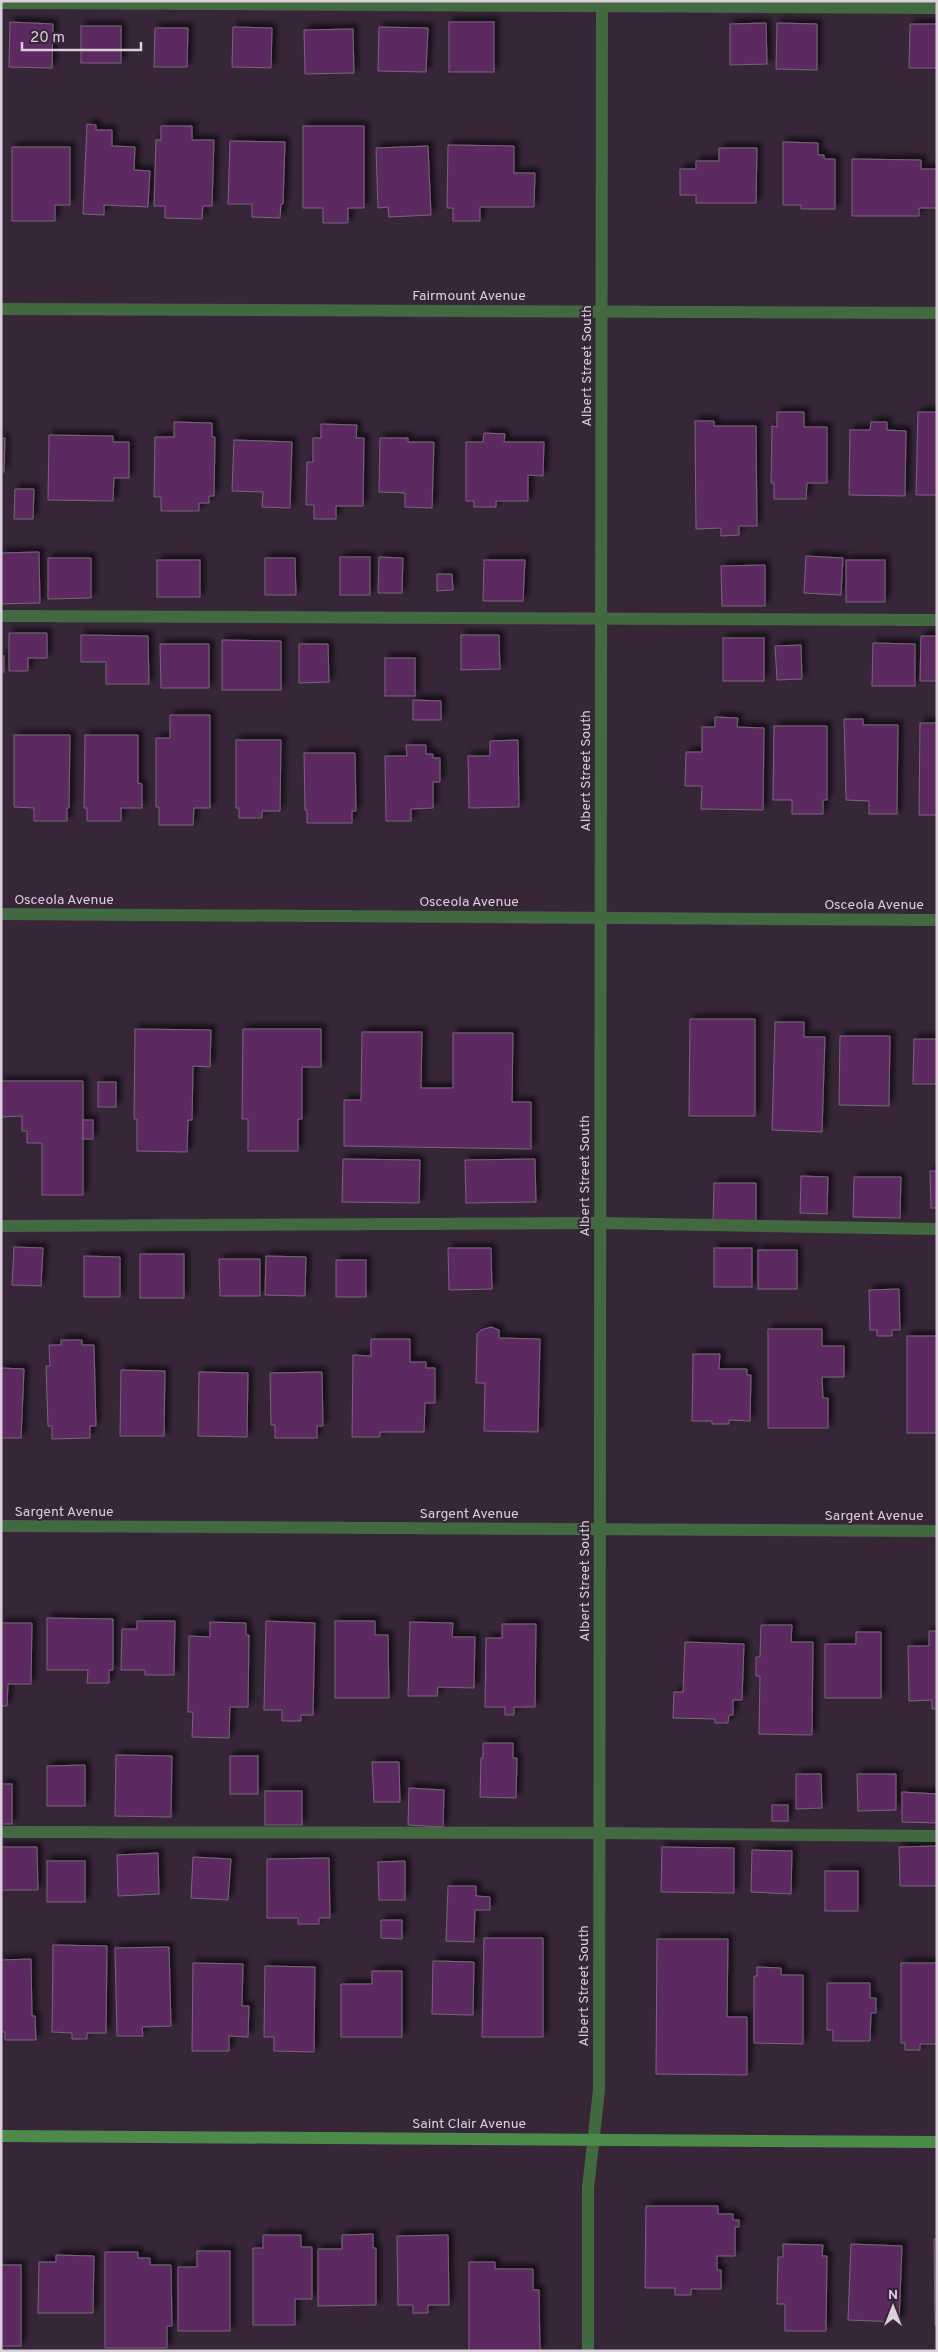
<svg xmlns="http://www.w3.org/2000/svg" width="938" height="2352" font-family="Overpass,sans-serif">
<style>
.building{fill:#5b2a61;stroke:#79657a;filter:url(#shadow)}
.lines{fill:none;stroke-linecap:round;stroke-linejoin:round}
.lane{stroke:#436941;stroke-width:12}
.street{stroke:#436941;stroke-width:12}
.secondary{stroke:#4c8a4a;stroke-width:12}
.labels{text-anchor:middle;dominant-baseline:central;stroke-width:4;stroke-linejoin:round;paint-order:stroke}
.street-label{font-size:14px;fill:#dacfdb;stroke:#362638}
</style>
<defs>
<filter id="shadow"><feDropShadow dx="4.5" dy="-4.5" stdDeviation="2.5" flood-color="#0009"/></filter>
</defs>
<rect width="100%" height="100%" fill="#362638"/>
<g class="building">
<path d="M10,22l43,2 -1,44 -43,-1z"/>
<rect x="449" y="22" width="45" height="50"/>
<path d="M766,23l1,41 -37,1v-41z"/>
<path d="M777,23l40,1v46l-41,-1z"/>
<path d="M910,24h27v44h-28z"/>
<rect x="81" y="26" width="40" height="37"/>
<path d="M233,27l39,1 -1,40 -39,-1z"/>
<path d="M379,27l49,1 -2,44 -48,-1z"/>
<path d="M155,28h33l-1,39h-33z"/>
<path d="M353,29l1,44 -49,1 -1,-44z"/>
<path d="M87,124l9,1v5h16v16l23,1 -1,23 16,1 -2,36 -44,-2v10l-21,-1z"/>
<path d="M161,126h31v14h22l-2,66h-9l-1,13 -37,-1v-12h-11l2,-66h5z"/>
<path d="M303,126h61v82h-16v15h-25v-15h-20z"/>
<path d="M230,141l55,1 -2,62h-2l-1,14 -28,-1v-13h-24z"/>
<path d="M783,142l35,1v12h6v4h11v50h-34v-4h-18z"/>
<path d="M448,145l66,1v27h21l-1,34h-54v14h-27v-13h-6z"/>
<path d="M428,146l3,69 -42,2 -1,-10 -10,1 -2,-60z"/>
<path d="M12,147h58v58h-15v16h-43z"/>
<path d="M719,148h38l-1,55h-60v-8h-16v-26h16v-8h23z"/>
<path d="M852,159l69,1v9h16v39h-18v8h-67z"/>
<path d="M777,412h27v15h23v56h-20l-1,16h-32v-16h-3l1,-57 5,1z"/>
<path d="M918,412h19v83h-21z"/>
<path d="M695,421h19v5h42l1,100h-18v9l-18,1v-8l-25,1z"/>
<path d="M174,422l38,1v14h3l-1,59h-5v7h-10v8h-38v-14h-7l1,-60h19z"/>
<path d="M871,422h16v8l19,1 -1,65 -56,-1 1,-65h20z"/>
<path d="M321,424l36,1 -1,13h8l-1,68h-27v13h-22v-14h-8l1,-43h6v-24h8z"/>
<path d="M484,433l21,1 -1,8h40l-1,34 -15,-1v26h-32v6h-22v-6h-8v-59h17z"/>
<path d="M49,435l64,1v6h16v36h-15l-1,23 -65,-1z"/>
<path d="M1,438h4l-1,34h-3z"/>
<path d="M380,438h28v4h26l-2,66 -27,-1v-14l-26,-1z"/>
<path d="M234,440l58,2 -2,66 -28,-1 1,-15 -31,-1z"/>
<path d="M15,489h19l-1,30h-19z"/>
<path d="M39,552l1,51 -39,1v-51z"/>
<path d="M806,556l37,2 -2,37 -37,-2z"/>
<rect x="340" y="557" width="30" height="38"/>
<path d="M379,557l24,1 -1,35h-24z"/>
<path d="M48,558h43v40l-43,1z"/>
<path d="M265,558h30l1,37h-31z"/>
<rect x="157" y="560" width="43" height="37"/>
<path d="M484,560h41l-2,41h-40z"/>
<rect x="846" y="560" width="39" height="42"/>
<path d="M765,565v41h-43l-1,-40z"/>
<path d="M437,574h15l1,16 -16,1z"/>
<path d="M9,633h38v25h-19v13h-19z"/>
<path d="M81,635l67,1 1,48h-43v-22h-25z"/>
<path d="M461,635h38l1,34 -39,1z"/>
<path d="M921,636h16v45h-17z"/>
<rect x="723" y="638" width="41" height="43"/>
<path d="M222,640l59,1v49h-59z"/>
<path d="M873,643l42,1v42h-43z"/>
<path d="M160,644h49v44h-48z"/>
<path d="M299,644h29l1,38 -30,1z"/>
<path d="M801,645l1,34 -25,1 -2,-34z"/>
<rect x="1" y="656" width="3" height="16"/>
<rect x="385" y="658" width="30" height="38"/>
<path d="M413,700l28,1v19h-28z"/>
<path d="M170,715h40v93h-16l-1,17h-34v-18h-3v-69h14z"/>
<path d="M715,717l23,1 -1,9 27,1 -1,82 -62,-1 1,-23h-17l1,-34h16v-25h13z"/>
<path d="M844,719h19v6h35l-1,89h-28v-13l-23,-1z"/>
<path d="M920,723h17v92h-18z"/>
<path d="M774,726h53v74h-4v14h-31v-14h-19z"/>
<path d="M14,735h56l-1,73h-2v13h-33v-13l-20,-1z"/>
<path d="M85,735h53v48l4,1v24h-21v13h-34v-13h-3z"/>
<path d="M236,740h45l-1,71h-18v7h-23v-10h-3z"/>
<path d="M518,740l1,67 -50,1 -1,-52h22v-15z"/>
<path d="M406,745h20v9h7v4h7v24h-7v26l-22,1v12h-25l-1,-65h22z"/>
<path d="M304,753h51l1,58h-4v12h-45v-13h-2z"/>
<path d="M690,1019h65v97h-66z"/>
<path d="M775,1022h29v15h21l-3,95 -50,-2z"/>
<path d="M135,1029l76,1 -1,37 -17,-1 -1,54h-4l-1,32 -50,-1v-32h-3z"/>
<path d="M243,1029h78v38h-19v52h-4v32h-50v-32h-6z"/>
<path d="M362,1032h60l-1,56h32v-55h60l-1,69h19v47l-187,-3v-46h17z"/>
<path d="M840,1036h50l-1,70 -50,-1z"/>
<path d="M914,1039h23v45h-24z"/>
<path d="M1,1081h82v114h-41v-52h-15v-12h-5v-15l-21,1z"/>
<rect x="98" y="1082" width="18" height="25"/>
<rect x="83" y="1120" width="10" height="19"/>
<path d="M343,1159l77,1 -1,43 -77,-1z"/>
<path d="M535,1159l1,43 -70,1 -1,-43z"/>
<path d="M930,1171h7v37h-6z"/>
<path d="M801,1176l27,1 -1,37 -27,-1z"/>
<path d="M854,1177h47l-1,41 -47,-1z"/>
<path d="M714,1183h42v41l-43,-1z"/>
<path d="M14,1247l29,1 -2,38 -29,-1z"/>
<path d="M448,1248h43l1,41 -43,1z"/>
<rect x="714" y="1248" width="38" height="39"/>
<rect x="758" y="1250" width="39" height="39"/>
<rect x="140" y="1254" width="44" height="44"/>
<path d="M84,1256l36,1v40h-36z"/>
<path d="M266,1256l40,1 -1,39 -40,-1z"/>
<path d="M219,1259h41v37h-40z"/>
<rect x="336" y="1260" width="30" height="37"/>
<path d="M899,1289l1,41h-8v6h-15v-6h-7l-1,-40z"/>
<path d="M491,1327l8,3v8l41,1 -2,93 -54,-1 1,-48h-9l1,-49 4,-4z"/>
<path d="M768,1329h54v17h22v31h-22l1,21h5v30h-60z"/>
<rect x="907" y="1336" width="30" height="97"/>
<path d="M371,1339h39v23h16v6h9v35h-10l-1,29h-44v5h-28l1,-82 18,1z"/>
<path d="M61,1340h21v5h12l2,81h-6v12l-38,1v-13h-4l-2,-60h4l-1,-21h12z"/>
<path d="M693,1354h27l-1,15h28v6h4l-1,46 -21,-1v4h-17v-3h-20z"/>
<path d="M1,1368l23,1 -3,69h-20z"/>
<path d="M121,1370l44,1 -1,65h-44z"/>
<path d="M199,1372l49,1 -1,64 -49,-1z"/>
<path d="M322,1372l1,54h-6v12h-42v-13h-4l-1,-52z"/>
<path d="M47,1618l66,1v51h-4v13h-22l1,-13h-41z"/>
<path d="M137,1621h38l-1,54h-29v-5h-24l1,-41h15z"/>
<path d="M266,1621l49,2 -2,92h-12v6h-19v-11h-18z"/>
<path d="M335,1621h40v14h13l1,63h-54z"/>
<path d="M210,1622l36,1v12h3l-1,72h-18l-1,31 -37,-1 1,-25h-5l1,-76 21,1z"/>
<path d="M410,1622l43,1 -1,14h23l-1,51 -36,-1 -1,9h-29z"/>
<path d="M1,1623h31l-1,61h-23l-1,22h-6z"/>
<path d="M502,1624h34l-1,83h-21v8h-9v-8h-20l1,-69h16z"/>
<path d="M761,1625h31l-1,17h22l-1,93 -53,-1 1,-58h-4v-19h4z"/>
<path d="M929,1631h8v78h-5v-9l-23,1 -1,-55h21z"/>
<path d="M856,1632h25v66h-56v-54h31z"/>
<path d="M685,1642l59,2 -2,56h-9v15h-4l-1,8h-13v-4l-42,-1 1,-26h9z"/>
<path d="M483,1743h30v15h4l-1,40 -36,-1 1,-39h2z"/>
<path d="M116,1755l56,1 -1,61 -56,-1z"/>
<rect x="230" y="1756" width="28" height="38"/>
<path d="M372,1762h27l1,40h-26z"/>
<path d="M85,1765v41h-38v-40z"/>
<path d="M796,1774h25l1,34 -26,1z"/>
<path d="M857,1774h39v36l-38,1z"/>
<rect x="1" y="1784" width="11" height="40"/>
<path d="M409,1788l35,2 -1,37 -35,-2z"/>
<rect x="265" y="1791" width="37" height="34"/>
<path d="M902,1792l35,2v29l-35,-1z"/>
<rect x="772" y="1805" width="16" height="16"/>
<path d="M937,1846v40h-37l-1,-39z"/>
<path d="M1,1847h36l1,43h-37z"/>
<path d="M662,1847l72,1v45l-73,-1z"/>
<path d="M752,1850l40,1 -1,43 -40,-2z"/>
<path d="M158,1853l1,41 -41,2 -1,-41z"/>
<path d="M193,1857l38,2 -3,41 -37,-2z"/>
<path d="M329,1858l1,60h-11v6h-21v-6h-31v-59z"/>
<rect x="47" y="1861" width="38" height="41"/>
<path d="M405,1861v39h-26l-1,-38z"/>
<rect x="825" y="1871" width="33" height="40"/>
<path d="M448,1886h28v10l14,1v13h-15l-1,32 -28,-1z"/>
<path d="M381,1920h21v19l-21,-1z"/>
<path d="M484,1938h59v99h-61z"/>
<path d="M657,1939h71l-1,78h20v58l-91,-1z"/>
<path d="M53,1945l54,1 -1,87h-19v6h-15v-6l-20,-1z"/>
<path d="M169,1947l2,79 -29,1 1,9h-26l-2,-88z"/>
<path d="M31,1959l1,57h3l1,24h-31v-8h-4v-72z"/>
<path d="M433,1961l41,1 -1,53 -41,-1z"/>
<path d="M193,1963l50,1 -1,42h7l-1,31 -19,-1v15h-37z"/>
<path d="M901,1963h36v81h-17v6h-15v-7h-4z"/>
<path d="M265,1966l50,1 -1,85 -40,-1v-14h-10z"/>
<path d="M757,1967l24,1v7h22v69l-49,-1v-67h3z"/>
<path d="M372,1971h30v66h-61v-53h31z"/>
<path d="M827,1983h43v15h6v15h-5l-1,28h-37v-11h-6z"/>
<path d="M646,2206h72v8h15v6h6v7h-4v29h-18v14h4v19h-30v6h-16v-7h-30z"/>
<path d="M373,2234v14h3v57l-58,1v-57h24v-14z"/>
<path d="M263,2235h38v12h11v52h-17v26h-42v-77h10z"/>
<path d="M448,2235l1,70h-21v8h-15v-8h-15l-1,-69z"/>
<path d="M934,2239h3v86h-2z"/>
<path d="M783,2244l40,1 -1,11h5l-1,75h-41v-27h-8l1,-47h5z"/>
<path d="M851,2244l51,2 -3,76 -51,-2z"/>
<path d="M197,2251h33v80h-52v-64h19z"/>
<path d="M105,2252h33v6h12v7h21l1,61h-5v22h-62z"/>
<path d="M56,2255l38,1 -1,57h-55l1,-51h17z"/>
<path d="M469,2262h26v7h38v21h6l1,61h-71z"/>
<rect x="1" y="2265" width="20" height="81"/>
</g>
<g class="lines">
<g class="lane">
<path d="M1,3l936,5"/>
<path d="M1,616l936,4"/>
<path d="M1,1226l599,-3 337,6"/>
<path d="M1,1832l598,1 338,3"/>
</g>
<g class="street">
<path d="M1,309l936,4"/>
<path d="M1,914l936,6"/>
<path d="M1,1526l936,5"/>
<path d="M588,2351v-163l11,-98 3,-2089"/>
</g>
<path class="secondary" d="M1,2136l936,6"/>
</g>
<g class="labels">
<g class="street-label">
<text x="469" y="296">Fairmount Avenue</text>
<text transform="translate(587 366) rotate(-90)">Albert Street South</text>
<text transform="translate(586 771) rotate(-90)">Albert Street South</text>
<text x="64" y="900">Osceola Avenue</text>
<text x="469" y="902">Osceola Avenue</text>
<text x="874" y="905">Osceola Avenue</text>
<text transform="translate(585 1176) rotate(-90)">Albert Street South</text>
<text x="64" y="1512">Sargent Avenue</text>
<text x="469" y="1514">Sargent Avenue</text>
<text x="874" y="1516">Sargent Avenue</text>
<text transform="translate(585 1581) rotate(-90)">Albert Street South</text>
<text transform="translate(584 1986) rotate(-90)">Albert Street South</text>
<text x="469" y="2124">Saint Clair Avenue</text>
</g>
</g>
<rect width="938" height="2352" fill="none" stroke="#dacfdb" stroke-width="5"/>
<g transform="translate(893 2307)" stroke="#362638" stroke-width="4" paint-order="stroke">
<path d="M0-4L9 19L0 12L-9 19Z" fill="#dacfdb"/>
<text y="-8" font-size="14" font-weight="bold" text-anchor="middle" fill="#dacfdb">N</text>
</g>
<path d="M22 42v8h119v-8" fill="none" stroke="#dacfdb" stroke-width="2.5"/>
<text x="30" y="42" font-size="15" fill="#dacfdb" stroke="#362638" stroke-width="4" paint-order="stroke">20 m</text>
</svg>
